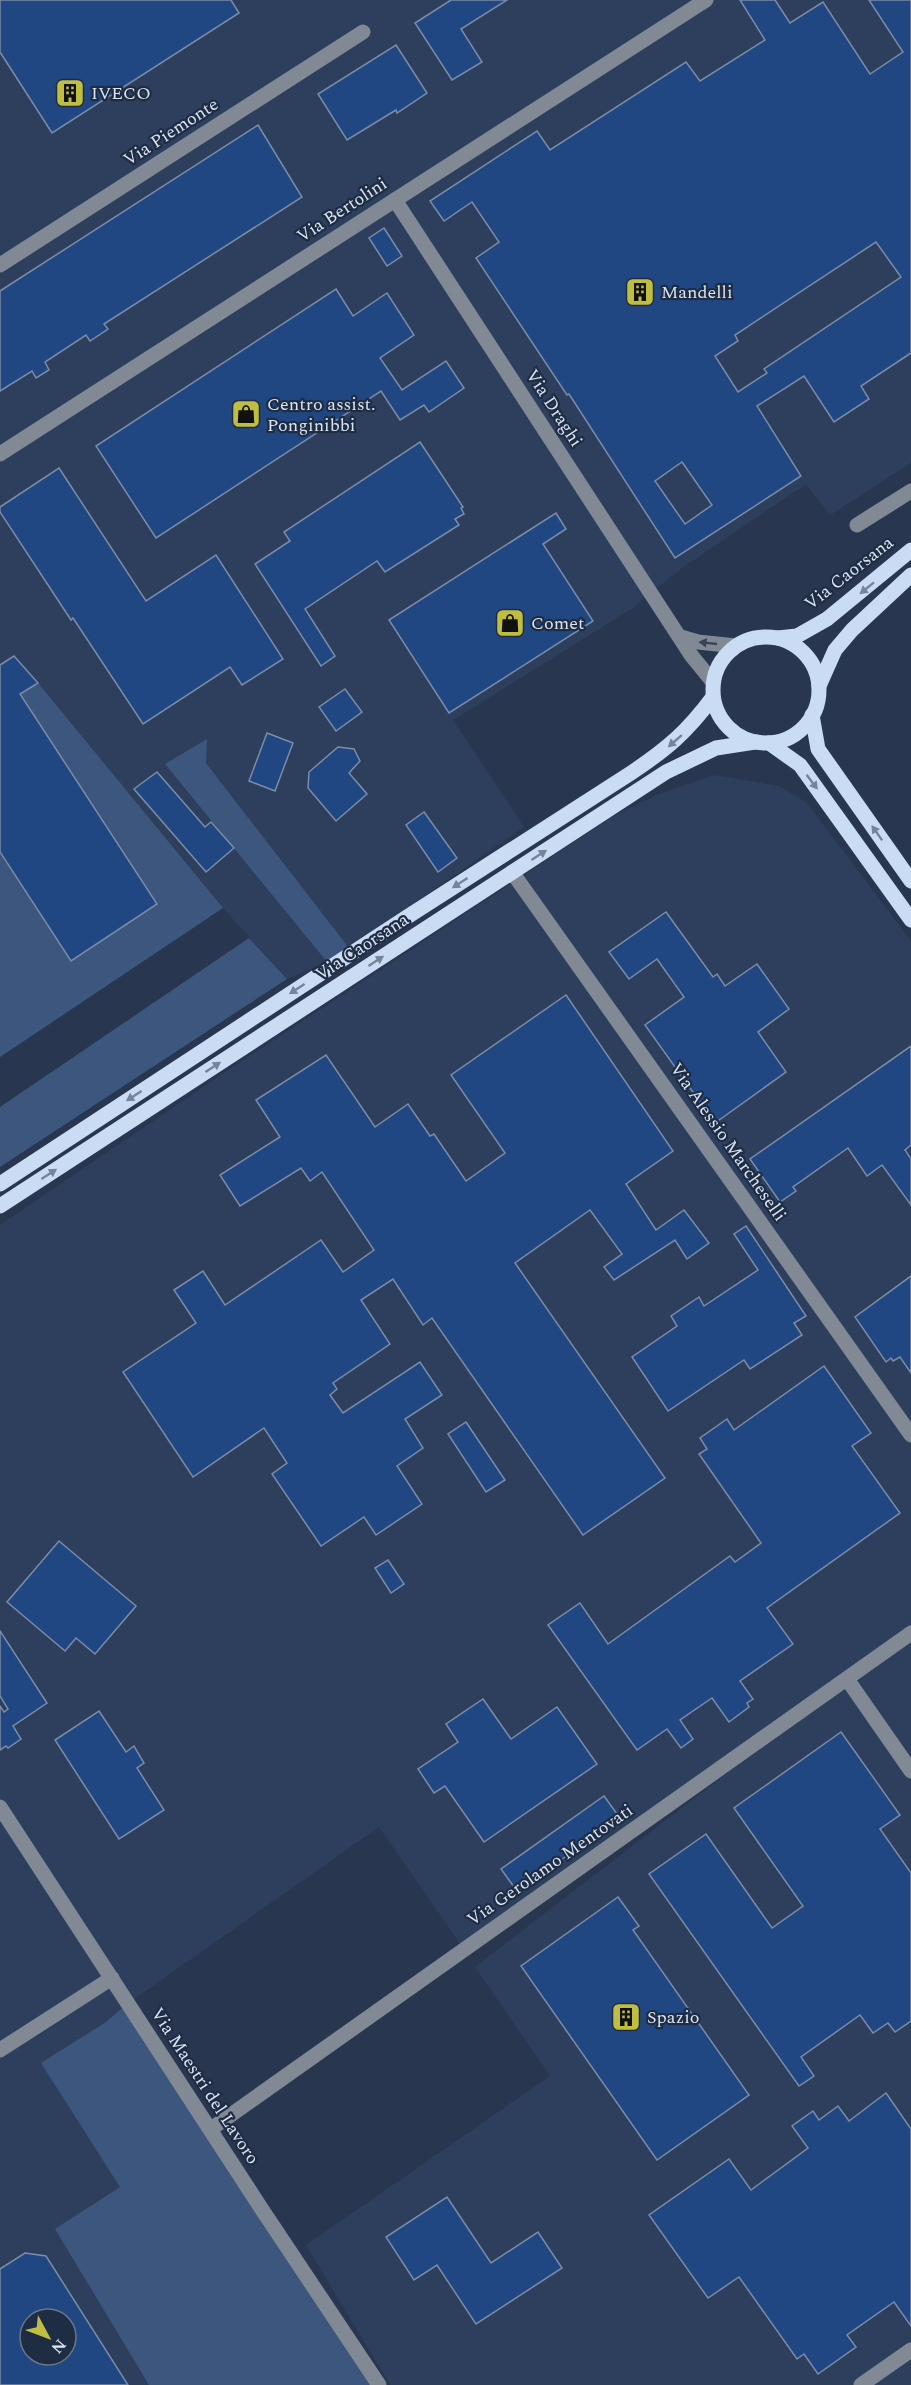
<svg xmlns="http://www.w3.org/2000/svg" width="911" height="2385" font-family="Spectral,serif">
<style>
.built{fill:#2e3f5d;fill-rule:evenodd}
.green{fill:#3d567e}
.building{fill:#214783;stroke:#7a8ca8;stroke-width:1.5;fill-rule:evenodd}
.lines{fill:none;stroke-linecap:round;stroke-linejoin:round}
.minor{stroke:#818995;stroke-width:15}
.major{stroke:#cadbf4;stroke-width:15}
.oneway{fill:#74849c}
.oneway2{fill:#374458}
.labels{text-anchor:middle;dominant-baseline:central;stroke-width:4.5;stroke-linejoin:round;paint-order:stroke}
.poi-label{font-size:18px;fill:#dae4f3;stroke:#1e2d44;text-anchor:start}
.street-label{font-size:18px;fill:#dae4f3;stroke:#1e2d44}
</style>
<rect width="100%" height="100%" fill="#28374f"/>
<g class="built">
<path d="M0,0h911v463l-81,52 -24,-31 -124,84 -51,41 -178,111 71,107 -175,121 -143,-185 -41,1 162,198 -40,17 -64,-71 -223,149z"/>
<path d="M714,775l64,11 28,16 105,139v691l-450,313 -82,-118 -252,177 251,381h-378v-1160l221,-150 391,-258 47,-23zM30,2319h36v36h-36z"/>
<path d="M911,1635v750h-521l-84,-140 244,-169 -75,-109 373,-287z"/>
</g>
<g class="green">
<path d="M38,683l185,225 -223,149v-204l71,107 86,-56 -137,-210z"/>
<path d="M207,739l-1,24 143,185 -22,14 -162,-198z"/>
<path d="M249,938l38,41 -287,188v-60z"/>
<path d="M127,2004l251,381h-229l-94,-156 65,-42 -79,-124 65,-41z"/>
</g>
<g class="building">
<path d="M0,0h231l8,13 -187,120 -52,-81z"/>
<path d="M451,0h56l-46,29 21,33 -30,18 -37,-57z"/>
<path d="M740,0h35l15,23 33,-21 47,72 33,-22 -34,-52h42v353l-50,33 8,13 -35,23 -30,-46 -47,30 44,70 -126,82 -106,-164 -2,1 -91,-137 23,-16 -27,-40 -28,19 -14,-20 107,-70 13,19 136,-88 14,19 65,-41zM876,242l25,35 -137,92 3,4 -29,19 -23,-36 23,-15 -3,-6zM682,462l30,43 -27,19 -30,-43z"/>
<path d="M396,45l31,48 -30,20 -1,-3 -49,30 -29,-46z"/>
<path d="M258,125l44,72 -198,127 4,5 -18,12 -4,-6 -41,27 4,8 -13,8 -4,-7 -32,20v-100z"/>
<path d="M384,228l18,28 -15,10 -18,-28z"/>
<path d="M336,289l17,27 34,-23 27,42 -34,23 22,32 44,-29 18,27 -35,24 -5,-7 -24,15 -19,-29 -225,147 -60,-92z"/>
<path d="M420,442l43,65 -2,1 3,6 -9,5 4,6 -74,47 -8,-11 -72,48 30,47 -14,10 -66,-102 35,-23 -6,-9z"/>
<path d="M59,468l87,133 70,-46 67,104 -41,26 -12,-18 -87,57 -70,-106 -2,2 -71,-108v-5z"/>
<path d="M556,513l10,16 -23,15 50,77 -144,92 -60,-93z"/>
<path d="M14,656l24,27 -18,11 137,210 -86,57 -71,-109v-187z"/>
<path d="M345,689l17,23 -26,19 -17,-24z"/>
<path d="M267,733l26,10 -18,48 -26,-10z"/>
<path d="M338,747l16,2 6,12 -11,12 18,21 -31,27 -28,-33 1,-16z"/>
<path d="M157,772l48,55 6,-5 23,26 -28,24 -72,-83z"/>
<path d="M424,812l33,46 -19,14 -32,-47z"/>
<path d="M666,912l47,65 4,-3 8,12 32,-22 32,45 -31,23 28,40 -71,51 -70,-98 39,-28 -27,-38 -28,20 -20,-27z"/>
<path d="M566,995l107,156 -47,33 30,46 28,-20 25,33 -22,16 -12,-19 -61,40 -10,-13 18,-13 -32,-44 -75,53 150,215 -82,57 -151,-217 -9,7 -30,-46 -32,21 29,44 -57,39 4,6 -7,6 13,18 77,-51 22,33 -37,24 18,29 -26,18 25,38 -46,31 -12,-18 -43,29 -49,-72 15,-11 -23,-35 -71,49 -70,-105 73,-49 -22,-33 29,-19 22,34 96,-65 22,32 31,-22 -52,-78 -12,9 -9,-13 -61,38 -20,-31 60,-38 -24,-37 70,-45 49,72 33,-23 22,32 4,-2 32,47 39,-28 -54,-78z"/>
<path d="M911,1046v99l-6,5 6,9v46l-29,-40 -15,11 -19,-28 -55,39 3,4 -16,11 -30,-43z"/>
<path d="M746,1226l60,90 -12,7 8,12 -52,34 -6,-9 -76,51 -36,-54 45,-31 -6,-10 28,-19 5,9 54,-36 -24,-36z"/>
<path d="M911,1276v97l-11,-16 -7,4 -2,-3 -5,4 -31,-45z"/>
<path d="M824,1366l47,67 -19,13 48,67 -133,95 26,36 -53,37 13,18 -6,4 2,4 -20,15 -17,-24 -32,22 13,19 -12,9 -14,-19 -30,21 -89,-125 32,-22 28,41 122,-88 5,6 26,-19 -62,-89 8,-5 -7,-11 27,-19 7,11z"/>
<path d="M466,1422l39,58 -19,12 -38,-58z"/>
<path d="M59,1541l77,65 -41,48 -19,-16 -11,13 -58,-49z"/>
<path d="M388,1560l16,24 -13,9 -16,-25z"/>
<path d="M0,1631l47,72 -34,23 8,13 -13,9 -2,-2 -6,4v-44l4,6 4,-3 -8,-13z"/>
<path d="M483,1699l28,40 46,-32 40,57 -113,78 -39,-56 -11,7 -16,-24 40,-27 -12,-18z"/>
<path d="M99,1711l27,41 8,-6 10,17 -7,5 27,42 -45,29 -64,-99z"/>
<path d="M841,1732l59,83 -20,14 31,44v148l-16,11 -7,-9 -15,10 -13,-18 -59,42 13,19 -15,10 -150,-212 57,-40 66,94 31,-22 -69,-98z"/>
<path d="M604,1796l16,22 -103,73 -16,-22z"/>
<path d="M618,1897l21,29 -6,4 116,165 -92,65 -136,-194z"/>
<path d="M886,2093l25,36v197l-17,-24 -47,33 9,12 -38,27 -14,-20 -7,5 -58,-82 -31,21 -59,-83 80,-56 22,31 57,-42 -16,-22 21,-15 6,9 19,-14 11,15z"/>
<path d="M447,2197l44,66 47,-31 24,36 -86,56 -39,-59 -23,15 -28,-43z"/>
<path d="M25,2253l21,3 82,129h-128v-116zM30,2319h36v36h-36z"/>
</g>
<g class="lines">
<g class="minor">
<path d="M395,200l296,455 22,27"/>
<path d="M0,265l363,-233"/>
<path d="M0,454l706,-454"/>
<path d="M857,525l54,-34"/>
<path d="M681,637l17,5 38,4"/>
<path d="M512,872l399,563"/>
<path d="M847,1679l64,92"/>
<path d="M0,1807l261,401 118,177"/>
<path d="M0,2050l112,-72"/>
<path d="M211,2129l700,-496"/>
<path d="M861,2385l50,-35"/>
</g>
<g class="major">
<circle cx="766" cy="690" r="53"/>
<path d="M778,638l19,-2 30,-17 84,-69"/>
<path d="M819,686l16,-36 17,-20 59,-55"/>
<path d="M812,715l6,34 93,132"/>
<path d="M769,743l31,22 111,155"/>
<path d="M0,1184l407,-267 224,-144c36,-24 56,-41 82,-76"/>
<path d="M0,1206l666,-434 50,-24 39,-6"/>
</g>
</g>
<defs><path id="oneway-solid" d="M-6-.8H1V-3.2L6.5 0L1 3.2V.8H-6Z" transform="scale(1.5)"/></defs>
<g class="oneway">
<use href="#oneway-solid" transform="translate(867 588) rotate(141)"/>
<use href="#oneway-solid" transform="translate(675 741) rotate(139)"/>
<use href="#oneway-solid" transform="translate(812 782) rotate(53)"/>
<use href="#oneway-solid" transform="translate(877 833) rotate(-125)"/>
<use href="#oneway-solid" transform="translate(539 855) rotate(-33)"/>
<use href="#oneway-solid" transform="translate(460 883) rotate(147)"/>
<use href="#oneway-solid" transform="translate(376 961) rotate(-33)"/>
<use href="#oneway-solid" transform="translate(297 989) rotate(147)"/>
<use href="#oneway-solid" transform="translate(213 1067) rotate(-33)"/>
<use href="#oneway-solid" transform="translate(134 1096) rotate(147)"/>
<use href="#oneway-solid" transform="translate(49 1174) rotate(-33)"/>
</g>
<use class="oneway2" href="#oneway-solid" transform="translate(708 643) rotate(-174)"/>
<defs>
<g id="building-square" transform="scale(1.5)"><rect x="-9" y="-9" width="18" height="18" rx="4" fill="#bfbe41" stroke="#1e2d44"/><path d="M-4-6H4V6H1V3H-1V6H-4ZM-2.5-4.3h1.7v1.8h-1.7ZM.8-4.3h1.7v1.8H.8ZM-2.5-1h1.7V.8h-1.7ZM.8-1h1.7V.8H.8Z" fill="#111"/></g>
<g id="shop-square" transform="scale(1.5)"><rect x="-9" y="-9" width="18" height="18" rx="4" fill="#bfbe41" stroke="#1e2d44"/><path d="M-5-2.5h2.3a2.7 3.5 0 0 1 5.4 0H5L5.5 6h-11ZM-1.5-2.5h3a1.5 2.3 0 0 0-3 0Z" fill="#111"/></g>
</defs>
<g fill-rule="evenodd">
<use href="#building-square" x="70" y="93"/>
<use href="#building-square" x="640" y="292"/>
<use href="#shop-square" x="246" y="414"/>
<use href="#shop-square" x="510" y="623"/>
<use href="#building-square" x="626" y="2017"/>
</g>
<g class="labels">
<g class="poi-label">
<text x="91" y="93">IVECO</text>
<text x="661" y="292">Mandelli</text>
<text x="267" y="404">Centro assist.<tspan x="267" dy="21">Ponginibbi</tspan></text>
<text x="531" y="623">Comet</text>
<text x="647" y="2017">Spazio</text>
</g>
<g class="street-label">
<text transform="translate(171 132) rotate(-33)">Via Piemonte</text>
<text transform="translate(342 210) rotate(-33)">Via Bertolini</text>
<text transform="translate(554 408) rotate(57)">Via Draghi</text>
<text transform="translate(849 573) rotate(-38)">Via Caorsana</text>
<text transform="translate(362 947) rotate(-33)">Via Caorsana</text>
<text transform="translate(728 1142) rotate(55)">Via Alessio Marcheselli</text>
<text transform="translate(550 1865) rotate(-35)">Via Gerolamo Mentovati</text>
<text transform="translate(205 2086) rotate(57)">Via Maestri del Lavoro</text>
</g>
</g>
<g transform="translate(48 2337) rotate(131)"><circle r="28" fill="#1e2d44" stroke="#69768a" stroke-width="1.5"/>
<path d="M0-4.5L10 22L0 15L-10 22Z" fill="#bfbe41"/>
<text y="-9" font-size="16" font-weight="bold" text-anchor="middle" fill="#dae4f3">N</text>
</g>
</svg>
